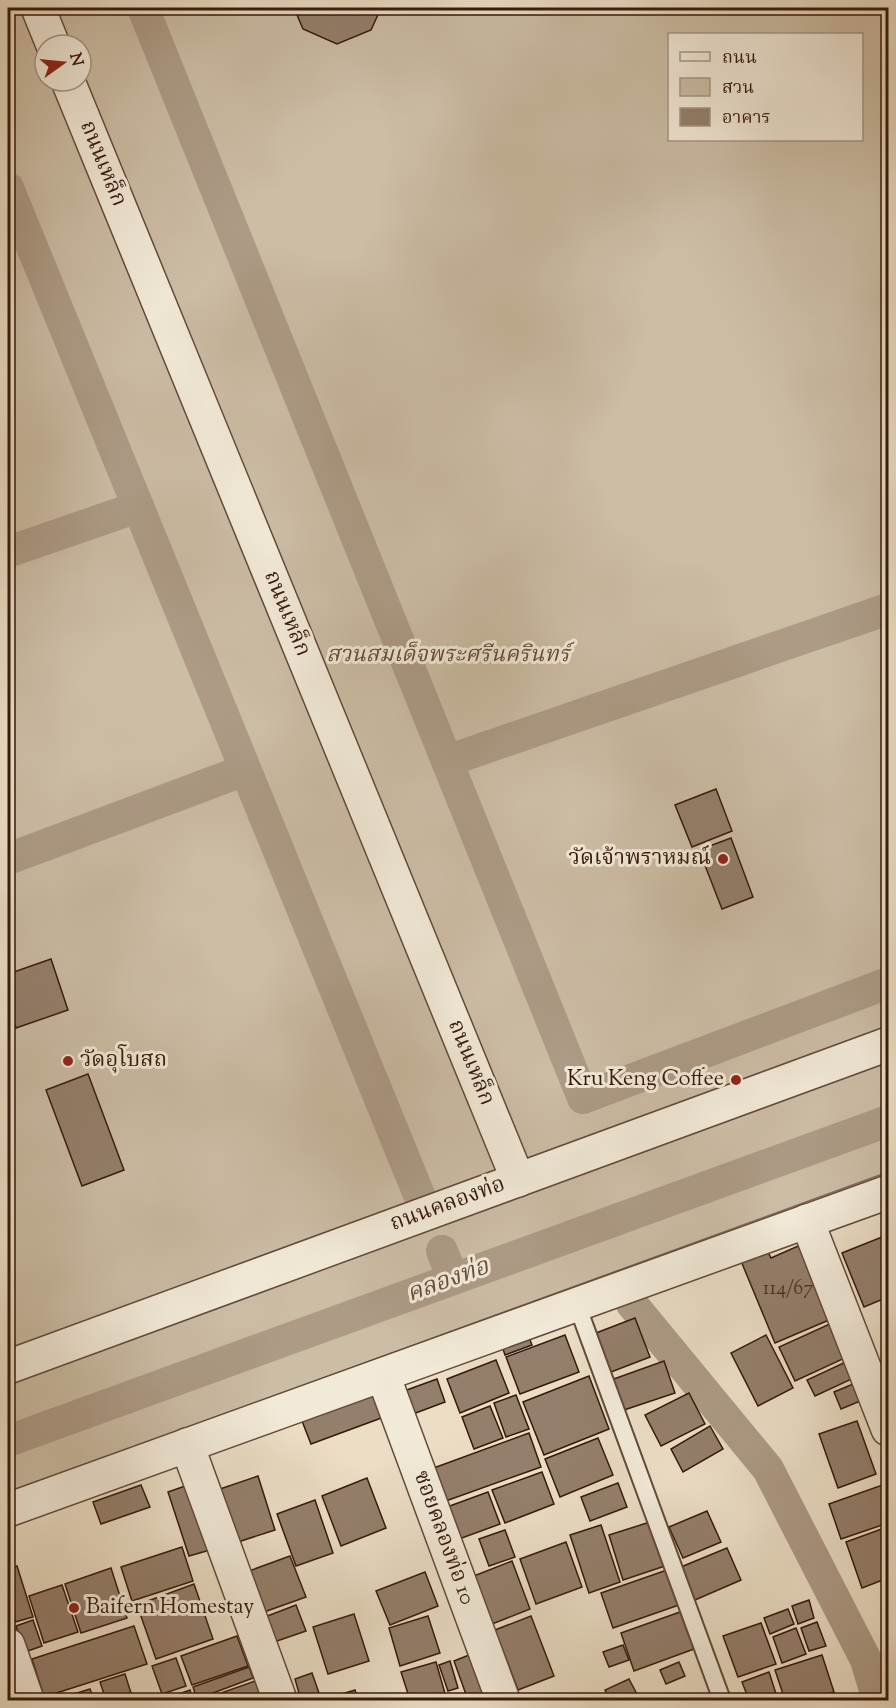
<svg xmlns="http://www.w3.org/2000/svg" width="896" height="1708" font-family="'Sorts Mill Goudy','Noto Serif Thai',serif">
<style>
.green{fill:#ccbda5;stroke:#816b58;stroke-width:1.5;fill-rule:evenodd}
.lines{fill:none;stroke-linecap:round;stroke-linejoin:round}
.canal{stroke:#ad9b86;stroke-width:32}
.building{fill:#947f6c;stroke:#36190b;stroke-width:1.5}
.service-casing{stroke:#634a3a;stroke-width:20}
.minor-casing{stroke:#634a3a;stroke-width:36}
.tertiary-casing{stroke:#634a3a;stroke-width:36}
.service{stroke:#f2ead9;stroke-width:16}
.minor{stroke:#f2ead9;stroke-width:33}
.tertiary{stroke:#f2ead9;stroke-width:33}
.poi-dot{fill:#8f2418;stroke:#f2ead9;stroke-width:2}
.labels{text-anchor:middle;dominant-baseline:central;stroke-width:6;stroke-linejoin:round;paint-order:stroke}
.number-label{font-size:20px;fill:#4e3223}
.street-label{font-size:22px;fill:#36190b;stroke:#f2ead9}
.park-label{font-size:22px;font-style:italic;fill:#634a39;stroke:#f2ead9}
.poi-label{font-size:22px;fill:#36190b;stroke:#f2ead9;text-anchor:end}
.water-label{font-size:24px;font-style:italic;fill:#664d3c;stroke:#f2ead9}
</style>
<rect width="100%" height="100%" fill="#ebdec5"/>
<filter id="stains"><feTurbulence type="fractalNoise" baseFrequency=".00333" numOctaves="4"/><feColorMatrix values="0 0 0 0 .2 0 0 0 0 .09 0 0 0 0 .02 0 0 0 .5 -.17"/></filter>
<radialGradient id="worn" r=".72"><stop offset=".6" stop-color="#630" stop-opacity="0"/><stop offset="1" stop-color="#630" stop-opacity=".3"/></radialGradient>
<path class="green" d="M8,8h880v1164l-880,321zM670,34h192v106h-192zM45,45h36v36h-36z"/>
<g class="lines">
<g class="canal">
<path d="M143,8l440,1090 305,-115"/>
<path d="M8,188l414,1014"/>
<path d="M8,552l130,-45"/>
<path d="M447,761l441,-152"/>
<path d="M8,859l237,-89"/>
<path d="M442,1251l11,28"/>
<path d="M632,1304l136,165 98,191 12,40"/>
<path d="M8,1441l880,-320"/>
</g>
</g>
<g class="building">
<path d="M294,8h87l-10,22 -34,14 -34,-15z"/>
<path d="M716,789l16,42 -40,16 -17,-42z"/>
<path d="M731,838l22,59 -31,12 -23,-59z"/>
<path d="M51,959l17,51 -52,18 -8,-25v-29z"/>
<path d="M88,1074l36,96 -42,16 -36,-96z"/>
<path d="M882,1237l6,17v43l-24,10 -22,-54z"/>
<path d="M805,1243l31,74 -61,26 -34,-82 26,-11 4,8z"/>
<path d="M635,1318l15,39 -39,15 -15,-39z"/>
<path d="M832,1323l15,34 -52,24 -16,-34z"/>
<path d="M528,1335l4,10 -27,10 -3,-9z"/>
<path d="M565,1335l14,37 -59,22 -14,-37z"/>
<path d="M766,1335l27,53 -35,18 -27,-53z"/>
<path d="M496,1360l13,33 -49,20 -13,-34z"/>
<path d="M664,1361l11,32 -54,18 -10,-31z"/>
<path d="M848,1361l8,16 -41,19 -8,-16z"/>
<path d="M589,1376l20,53 -65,26 -21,-53z"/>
<path d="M437,1379l8,23 -32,12 -9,-23z"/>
<path d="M858,1382l7,17 -24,10 -7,-17z"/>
<path d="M375,1393l9,24 -73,27 -9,-23z"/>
<path d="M689,1393l16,31 -44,22 -16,-31z"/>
<path d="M516,1395l13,34 -23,8 -12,-34z"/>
<path d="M490,1406l13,32 -29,11 -12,-32z"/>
<path d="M857,1421l19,53 -38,14 -19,-54z"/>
<path d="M710,1426l13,23 -40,23 -12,-23z"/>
<path d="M529,1433l12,34 -98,35 -12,-33z"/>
<path d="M598,1438l15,37 -53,22 -15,-38z"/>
<path d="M542,1472l12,32 -49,19 -13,-33z"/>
<path d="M258,1476l17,54 -37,12 -18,-53z"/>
<path d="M367,1478l19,50 -45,18 -19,-50z"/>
<path d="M618,1483l9,24 -37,14 -9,-24z"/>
<path d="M888,1483v40l-47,16 -12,-35z"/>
<path d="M141,1485l9,22 -49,17 -8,-22z"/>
<path d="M188,1485l22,65 -21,6 -21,-64z"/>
<path d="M488,1492l12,32 -41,15 -12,-32z"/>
<path d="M315,1500l18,53 -37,13 -19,-52z"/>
<path d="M707,1511l14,31 -38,16 -14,-31z"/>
<path d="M650,1522l15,44 -42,14 -14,-45z"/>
<path d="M601,1525l19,57 -31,11 -19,-58z"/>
<path d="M887,1527l1,51 -26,10 -16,-46z"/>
<path d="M505,1530l10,27 -26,9 -10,-27z"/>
<path d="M566,1542l16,45 -46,17 -16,-45z"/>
<path d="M182,1547l11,34 -61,20 -11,-34z"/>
<path d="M727,1548l14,32 -46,20 -14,-33z"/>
<path d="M290,1556l16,41 -42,15 -15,-41z"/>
<path d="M512,1561l18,48 -38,15 -18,-48z"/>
<path d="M17,1566l16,51 -18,5 -7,-25v-28z"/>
<path d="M111,1568l16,50 -46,15 -16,-49z"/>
<path d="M667,1570l12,35 -66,23 -12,-35z"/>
<path d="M425,1572l13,34 -48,19 -14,-34z"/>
<path d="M194,1584l19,55 -57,20 -19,-54z"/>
<path d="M62,1585l16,47 -34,11 -15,-47z"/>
<path d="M809,1600l5,18 -16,6 -6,-18z"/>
<path d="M296,1605l10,26 -32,11 -9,-25z"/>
<path d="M788,1609l6,15 -24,10 -6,-16z"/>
<path d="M680,1612l14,37 -60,22 -13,-38z"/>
<path d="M354,1614l15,47 -41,13 -15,-47z"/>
<path d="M428,1616l12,37 -40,13 -11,-38z"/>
<path d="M531,1616l23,60 -36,14 -23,-60z"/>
<path d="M33,1620l9,26 -17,6 -9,-26z"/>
<path d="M817,1622l9,24 -17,5 -8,-23z"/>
<path d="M761,1623l15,41 -38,13 -15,-41z"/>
<path d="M134,1626l13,38 -103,33 -12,-38z"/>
<path d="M796,1628l10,26 -24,9 -9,-26z"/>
<path d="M237,1636l11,30 -56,19 -11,-29z"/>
<path d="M623,1645l6,15 -20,7 -6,-15z"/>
<path d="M474,1653l18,47h-24l-14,-39z"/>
<path d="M822,1655l12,37 -26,8h-23l-10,-30z"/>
<path d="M176,1658l10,28 -24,8 -10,-28z"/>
<path d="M450,1661l8,27 -10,3 -9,-26z"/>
<path d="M436,1662l10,35 -13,3h-23l-9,-28z"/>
<path d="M679,1662l6,14 -19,8 -6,-14z"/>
<path d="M249,1667l4,11 -56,21 -4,-12z"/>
<path d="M769,1672l9,28h-29l-7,-18z"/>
<path d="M312,1673l8,23 -19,4 -6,-21z"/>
<path d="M125,1674l6,19 -25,7 -6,-18z"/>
<path d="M629,1679l10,19 -29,2 -5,-10z"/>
<path d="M258,1680l7,20h-64z"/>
<path d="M90,1689l4,11h-39z"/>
<path d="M190,1690l3,10h-28v-1z"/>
<path d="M355,1690l3,10h-36z"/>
</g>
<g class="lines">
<g class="service-casing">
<path id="service" d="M577,1305l145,395"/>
</g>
<g class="minor-casing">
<g id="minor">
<path d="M38,8l15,37"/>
<path d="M68,81l450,1099"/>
<path d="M807,1221l81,208"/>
<path d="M383,1375l120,325"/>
<path d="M187,1445l93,255"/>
<path d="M8,1645l19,55"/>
</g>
</g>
<g class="tertiary-casing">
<g id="tertiary">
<path d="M8,1367l880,-323"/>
<path d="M8,1510l880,-318"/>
</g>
</g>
<use href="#service" class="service"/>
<use href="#minor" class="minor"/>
<use href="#tertiary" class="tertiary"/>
</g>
<g class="poi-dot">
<circle cx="723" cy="859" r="6"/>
<circle cx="68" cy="1061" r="6"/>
<circle cx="736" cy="1080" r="6"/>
<circle cx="74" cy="1608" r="6"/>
</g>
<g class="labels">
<g class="number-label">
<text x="788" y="1289">114/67</text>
</g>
<g class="street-label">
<text transform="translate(102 164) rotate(68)">ถนนเหล็ก</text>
<text transform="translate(286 614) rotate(68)">ถนนเหล็ก</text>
<text transform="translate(470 1063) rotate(68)">ถนนเหล็ก</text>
<text transform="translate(448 1205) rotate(-20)">ถนนคลองท่อ</text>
<text transform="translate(443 1538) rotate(70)">ซอยคลองท่อ 10</text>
</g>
<g class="park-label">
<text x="448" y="656">สวนสมเด็จพระศรีนครินทร์</text>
</g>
<g class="poi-label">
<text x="711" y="859">วัดเจ้าพราหมณ์</text>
<text x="80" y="1061" text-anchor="start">วัดอุโบสถ</text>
<text x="724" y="1080">Kru Keng Coffee</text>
<text x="86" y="1608" text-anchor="start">Baifern Homestay</text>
</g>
<g class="water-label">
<text transform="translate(448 1281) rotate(-20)">คลองท่อ</text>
</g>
</g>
<rect width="896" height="1708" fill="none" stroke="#ebdec5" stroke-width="30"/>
<rect x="9" y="9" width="878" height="1690" fill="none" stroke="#36190b" stroke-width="3"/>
<rect x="15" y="15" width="866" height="1678" fill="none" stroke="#36190b" stroke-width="1.5"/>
<rect x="668" y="33" width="195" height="108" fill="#f2ead9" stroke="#a79687" stroke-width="1.5"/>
<rect x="680" y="52" width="30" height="9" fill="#f2ead9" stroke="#a79687" stroke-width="1.5"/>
<text x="722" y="63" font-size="18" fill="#36190b">ถนน</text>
<rect x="680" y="78" width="30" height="18" fill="#ccbda5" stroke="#a79687" stroke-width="1.5"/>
<text x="722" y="93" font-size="18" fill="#36190b">สวน</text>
<rect x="680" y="108" width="30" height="18" fill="#947f6c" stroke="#a79687" stroke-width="1.5"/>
<text x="722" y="123" font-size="18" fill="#36190b">อาคาร</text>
<g transform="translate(63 63) rotate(75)"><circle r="28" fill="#f2ead9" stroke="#a79687" stroke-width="1.5"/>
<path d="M0-4.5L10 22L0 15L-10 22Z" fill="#8f2418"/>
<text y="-9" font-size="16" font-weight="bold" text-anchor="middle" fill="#36190b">N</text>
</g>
<rect width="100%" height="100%" filter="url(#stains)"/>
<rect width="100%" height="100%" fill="url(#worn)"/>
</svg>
